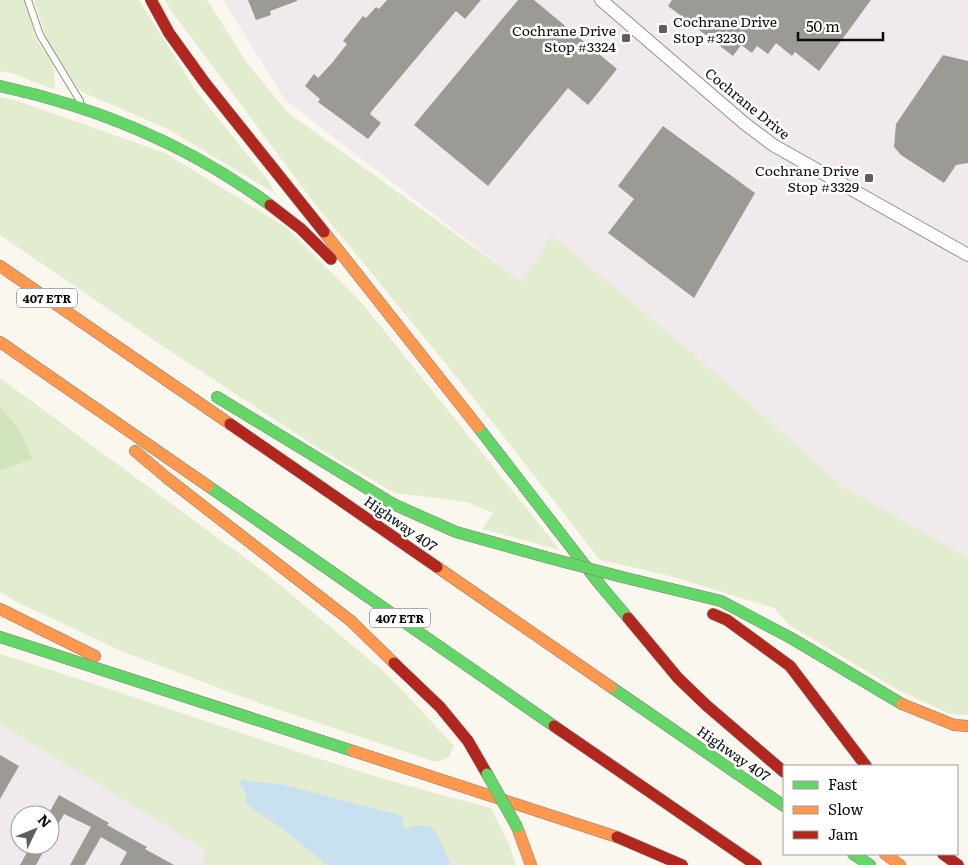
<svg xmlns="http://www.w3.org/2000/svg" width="968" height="865" font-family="Literata,serif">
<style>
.industrial{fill:#f1eaec;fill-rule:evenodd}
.green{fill:#e2edd0}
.forest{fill:#d2e4be}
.water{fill:#c8e1f1}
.building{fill:#9c9a95}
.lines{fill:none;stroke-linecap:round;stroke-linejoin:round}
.lane-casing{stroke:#93918d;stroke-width:8}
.street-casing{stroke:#93918d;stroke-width:14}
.fast-casing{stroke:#807f7a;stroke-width:12}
.slow-casing{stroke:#807f7a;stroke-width:12}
.jam-casing{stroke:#807f7a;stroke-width:12}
.lane{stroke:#fefefc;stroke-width:6}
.street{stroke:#fefefc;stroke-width:12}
.fast{stroke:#63d668;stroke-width:11}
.slow{stroke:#ff974d;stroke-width:11}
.jam{stroke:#b3261e;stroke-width:11}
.fast-bridge-casing{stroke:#807f7a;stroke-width:12;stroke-linecap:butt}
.fast-bridge{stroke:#63d668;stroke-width:11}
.poi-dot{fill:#5f5e5a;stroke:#fff;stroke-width:2}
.labels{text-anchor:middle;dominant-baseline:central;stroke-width:5;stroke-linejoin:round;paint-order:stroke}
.shield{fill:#fff;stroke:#545454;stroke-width:1}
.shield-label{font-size:12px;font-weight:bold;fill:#0b0b0b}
.poi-label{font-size:14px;fill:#0b0b0b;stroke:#fff;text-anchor:end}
.street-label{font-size:14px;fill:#0b0b0b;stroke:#fff}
</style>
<rect width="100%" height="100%" fill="#faf7ee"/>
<g class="industrial">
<path d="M223,0h745v558l-127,-73 -143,-127 -146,-123 -30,47 -237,-182z"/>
<path d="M0,724l207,126 -6,15h-201zM20,815h30v30h-30z"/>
</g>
<g class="green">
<path d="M0,0h25l11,39 17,25 2,21 -2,4 -42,-16 -11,-2z"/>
<path d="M34,0h105l58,92 73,91 4,10 -106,-64 -88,-38 -33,-50z"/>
<path d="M165,0h42l40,63 40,49 235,170 30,-47 146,123 143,127 127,73v157l-18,-1 -50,-23 -111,-66 -15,-17 -104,-32 -70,-16 -132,-169 -157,-192 -141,-190z"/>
<path d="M0,97l15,3 150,53 121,74 76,76 198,247 -78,-21 11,-16 -26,-11 -72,-9 -74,-43 -160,-105 -161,-110z"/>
<path d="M0,378l263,193 126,105 65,70 -5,11 -13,5 -172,-57 -143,-54 -106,-50 -15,-9v-121l5,-1 16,-38 -21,-26z"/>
<path d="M0,654c124,38 246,82 371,121 40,12 80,22 120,33l18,36 7,21h-315l5,-15 -206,-126z"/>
</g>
<path class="forest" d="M0,406l21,26 11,27 -32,12z"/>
<path class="water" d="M242,779l11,3 27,2 116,30 7,3v9l2,3 12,-4 14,2 6,7 14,31h-124l-44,-36 -34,-23 -4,-4c4,-8 1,-11 -5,-17z"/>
<g class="building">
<path d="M248,0h49v1l-27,10 1,4 -15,5z"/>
<path d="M387,0h94l-16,19 -9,-8 -85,101 -1,2 11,9 -13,16 -50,-37 2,-3 -15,-13 9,-12 4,4 14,-15 15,-19 -4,-3 20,-25 3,2 10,-11 3,2z"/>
<path d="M518,0h16l83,69 -29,36 -20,-17 -80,98 -74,-61z"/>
<path d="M672,0h199l-52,71 -24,-19 -3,4 -16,-13 -8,11 -11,-8 -5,7 -11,-8 -8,11 -65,-50z"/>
<path d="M943,55l25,6v102l-12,2 -12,18 -43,-28 -7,-8 2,-23z"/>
<path d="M663,126l92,67 -61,105 -86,-65 26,-34 -16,-13z"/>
<path d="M0,755l19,11 -19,33z"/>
<path d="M59,795l50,28 -2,2 40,22 -2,2 29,16h-54l7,-13 -26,-15 -16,28h-15l21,-38 -27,-13 -14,25v-28z"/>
<path d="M31,845h16l-11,20h-16z"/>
</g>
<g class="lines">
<g class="lane-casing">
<path id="lane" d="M28,0l12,35 40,66"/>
</g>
<g class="street-casing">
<path id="street" d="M601,0l143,123 29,22 195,110"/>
</g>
<g class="fast-casing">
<g id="fast">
<path d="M0,86c97,21 190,60 270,119"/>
<path d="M217,397l176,107 63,28 93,26"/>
<path d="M478,427l123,159 27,32"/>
<path d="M208,486l346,240"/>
<path d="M622,577l99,24 70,37 111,66"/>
<path d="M0,637l353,114"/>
<path d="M611,687l173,119"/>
<path d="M853,854l17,11"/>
</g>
</g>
<g class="slow-casing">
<g id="slow">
<path d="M324,232l154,195"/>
<path d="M0,266l230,158"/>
<path d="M0,342l208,144"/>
<path d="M135,451l32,27 184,143 43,42"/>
<path d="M437,567l174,120"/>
<path d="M0,609l95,47"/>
<path d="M902,704l52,21 14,1"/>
<path d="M353,751l264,86"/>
<path d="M517,827l14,38"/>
<path d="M885,854l15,11"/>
</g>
</g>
<g class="jam-casing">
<g id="jam">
<path d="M151,0l18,33 36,50 119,149"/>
<path d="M270,205l31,24 30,30"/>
<path d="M230,424l207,143"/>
<path d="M713,614l14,6 63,46 76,100"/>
<path d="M628,618l50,60 28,27 78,67"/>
<path d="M394,663l46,44 28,34 19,33"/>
<path d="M554,726l202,139"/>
<path d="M617,837l65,28"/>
<path d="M943,854l15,11"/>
</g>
</g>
<use href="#lane" class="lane"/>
<use href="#street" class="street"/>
<use href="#fast" class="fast"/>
<use href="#slow" class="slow"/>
<use href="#jam" class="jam"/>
<g class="fast-bridge-casing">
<g id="fast-bridge">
<path d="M549,558l73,19"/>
<path d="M487,774l30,53"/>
</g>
</g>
<use href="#fast-bridge" class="fast-bridge"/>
</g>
<g class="poi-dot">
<rect x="658" y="24" width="10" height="10" rx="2.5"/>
<rect x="621" y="33" width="10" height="10" rx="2.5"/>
<rect x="864" y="173" width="10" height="10" rx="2.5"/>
</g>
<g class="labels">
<g class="shield">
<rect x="17" y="288.5" width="60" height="19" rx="4"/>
<rect x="370" y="608.5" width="60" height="19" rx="4"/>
</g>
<g class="shield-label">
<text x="47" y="298">407 ETR</text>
<text x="400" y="618">407 ETR</text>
</g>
<g class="poi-label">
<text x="673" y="21" text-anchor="start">Cochrane Drive<tspan x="673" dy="16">Stop #3230</tspan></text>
<text x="616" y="30">Cochrane Drive<tspan x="616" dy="16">Stop #3324</tspan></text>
<text x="859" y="170">Cochrane Drive<tspan x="859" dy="16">Stop #3329</tspan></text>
</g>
<g class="street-label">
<text transform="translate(748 103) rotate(39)">Cochrane Drive</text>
<text transform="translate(401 523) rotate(35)">Highway 407</text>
<text transform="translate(734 753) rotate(35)">Highway 407</text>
</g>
</g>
<rect x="783" y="765" width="175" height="90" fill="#ffffff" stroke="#9d9d9d"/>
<rect x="793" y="781" width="25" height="8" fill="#63d668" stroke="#9d9d9d"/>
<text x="828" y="790" font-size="15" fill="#0b0b0b">Fast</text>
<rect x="793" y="806" width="25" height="8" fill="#ff974d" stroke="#9d9d9d"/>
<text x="828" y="815" font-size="15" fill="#0b0b0b">Slow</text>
<rect x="793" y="831" width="25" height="8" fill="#b3261e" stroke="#9d9d9d"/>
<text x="828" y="840" font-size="15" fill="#0b0b0b">Jam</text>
<g transform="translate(35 830) rotate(47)"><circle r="24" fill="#ffffff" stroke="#9d9d9d"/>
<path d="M0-4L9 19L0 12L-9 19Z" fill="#5f5e5a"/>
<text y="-8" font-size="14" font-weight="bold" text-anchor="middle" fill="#0b0b0b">N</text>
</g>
<path d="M798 32v8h85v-8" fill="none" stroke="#0b0b0b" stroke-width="2.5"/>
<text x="806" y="32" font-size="15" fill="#0b0b0b" stroke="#ffffff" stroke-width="4" paint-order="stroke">50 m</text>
</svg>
